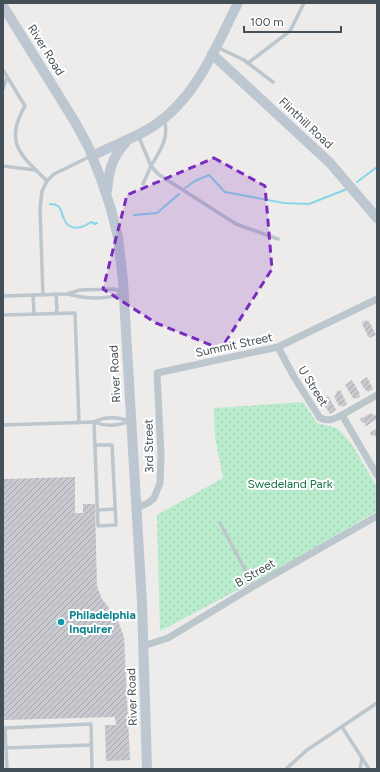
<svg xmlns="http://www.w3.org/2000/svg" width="380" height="772" font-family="Figtree,sans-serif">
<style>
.green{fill:url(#green-dots)}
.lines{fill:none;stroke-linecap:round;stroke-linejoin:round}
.stream{stroke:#88d5e7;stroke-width:2}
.building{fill:url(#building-hatch)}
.lane{stroke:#bcc6cd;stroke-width:3.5}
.street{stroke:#bcc6cd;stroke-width:7}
.secondary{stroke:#bcc7d2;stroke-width:10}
.marked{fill:#7b2cbf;fill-opacity:0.2;stroke:#7b2cbf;stroke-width:3;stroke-dasharray:8 5;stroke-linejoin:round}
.culture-dot{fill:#0f9aa8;stroke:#fff;stroke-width:1.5}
.labels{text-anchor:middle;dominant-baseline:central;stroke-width:4;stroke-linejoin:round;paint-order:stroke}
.street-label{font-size:12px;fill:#444f57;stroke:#fff}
.park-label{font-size:12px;fill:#197445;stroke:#fff}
.culture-label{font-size:12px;font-weight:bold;fill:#0d838f;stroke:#fff;text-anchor:start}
</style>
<defs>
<pattern id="green-dots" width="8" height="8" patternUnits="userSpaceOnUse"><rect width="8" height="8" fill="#b9eccc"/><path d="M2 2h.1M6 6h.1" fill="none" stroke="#a0ccb1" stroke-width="1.8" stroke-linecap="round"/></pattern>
<pattern id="building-hatch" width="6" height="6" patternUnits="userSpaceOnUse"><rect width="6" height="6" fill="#c8cad0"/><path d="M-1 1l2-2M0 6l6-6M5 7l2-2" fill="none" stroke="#a4a6ac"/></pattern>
</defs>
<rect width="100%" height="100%" fill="#eeebeb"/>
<path class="green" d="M303,402l14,21 20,5 14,15 26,44v24l-101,59 -116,61 -3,-116 66,-37 -8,-41 -1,-29z"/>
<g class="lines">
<g class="stream">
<path d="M357,182l20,-15"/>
<path d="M185,188l10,-7 14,-6 16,17 59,11 25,1 38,-15"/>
<path d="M50,204c3,0 6,0 9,3 3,4 3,8 5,12 5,13 19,9 27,3l4,2 2,-1"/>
<path d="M134,215l23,-2 22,-19"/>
</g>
</g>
<g class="building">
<path d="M367,320l1,2 1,-1 7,14 -7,3 -7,-14h1l-1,-2z"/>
<path d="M367,377l6,12 -5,3 -1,-2 -1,1 -6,-9z"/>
<path d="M352,380l8,14 -1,1 1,2 -5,2 -1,-1h-1l-8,-13z"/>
<path d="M340,390l7,14 -5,3 -1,-2 -2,1 -5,-10 3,-2 -1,-2z"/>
<path d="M328,396l7,12 1,2 -6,4 -9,-14z"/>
<path d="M371,413l2,2 2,-1 2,5 -11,7 -2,-4 -2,1 -2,-4z"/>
<path d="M377,428v11l-2,-4 -3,1 -2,-3z"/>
<path d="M75,477v36h8v-9h12l2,82 5,13 15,19 7,19 6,123 -24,1 -1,-36h11l-1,-8 -112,3v-241z"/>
</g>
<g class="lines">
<g class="lane">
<path d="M217,47l27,13 29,22"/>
<path d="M248,63l42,-32 14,-28"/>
<path d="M3,70l22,36c-22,37 -3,50 22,75"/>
<path d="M3,89l4,-12"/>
<path d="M164,119c6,18 -4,32 -13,47l7,8 78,50 42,15"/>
<path d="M138,135l13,31 -8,18"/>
<path d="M3,166l33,4"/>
<path d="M68,294c17,5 39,6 55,-1"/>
<path d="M33,295l1,19"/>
<path d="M43,295l-3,-86 2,-18 5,-10 7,-7 37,-18"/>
<path d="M3,296l64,-2 13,-4 34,-1 9,3"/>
<path d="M56,313l1,-4 -1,-15"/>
<path d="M3,315l72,-2 4,110"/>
<path d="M94,422l4,104 18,-1 -4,-80h-17"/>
<path d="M94,422c12,-6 23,-5 36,-1"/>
<path d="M3,425l91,-3c12,5 24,4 36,-1"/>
<path d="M97,510l18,-1"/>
<path d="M220,523l34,63"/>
<path d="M342,727l20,31 -2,11"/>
<path d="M3,748l88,-3"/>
<path d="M362,758l7,11"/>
<path d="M7,769l-2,-41 86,-4 1,45"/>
<path d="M286,769l21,-19 70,-47"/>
</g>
<g class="street">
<path d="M278,347l16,30 26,41c9,4 14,1 22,-3l35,60"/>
<path d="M342,415l35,-20"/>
<path d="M136,508l12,-5 6,-5 6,-15 1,-27 -4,-83 121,-26 99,-48"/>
<path d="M143,646l25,-8 86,-52 123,-70"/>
</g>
<g class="secondary">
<path d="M3,6l72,116 13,24 13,33 10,30 7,28 5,44 19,322 5,166"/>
<path d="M212,54l118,109 47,55"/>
<path d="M92,156c21,-11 44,-18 63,-31 42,-28 61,-79 83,-122"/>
<path d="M107,191c2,-22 5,-33 19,-49"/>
</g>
</g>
<path class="marked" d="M214,158l51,28 7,83 -51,80 -65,-26 -53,-34 24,-94z"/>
<circle class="culture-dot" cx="61" cy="622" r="4"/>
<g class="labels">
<g class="street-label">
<text transform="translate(46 50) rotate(58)">River Road</text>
<text transform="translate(306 123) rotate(43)">Flinthill Road</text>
<text transform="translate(234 345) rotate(-12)">Summit Street</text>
<text transform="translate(115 374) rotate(-93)">River Road</text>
<text transform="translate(313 386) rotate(58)">U Street</text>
<text transform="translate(149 446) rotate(-91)">3rd Street</text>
<text transform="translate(255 573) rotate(-30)">B Street</text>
<text transform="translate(132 697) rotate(-92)">River Road</text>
</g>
<g class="park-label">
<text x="290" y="484">Swedeland Park</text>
</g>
<g class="culture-label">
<text x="69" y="615">Philadelphia<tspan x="69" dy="14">Inquirer</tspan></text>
</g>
</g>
<rect width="380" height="772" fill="none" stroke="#444f57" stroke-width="8"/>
<path d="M244 26v6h97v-6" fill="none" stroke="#444f57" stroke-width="2"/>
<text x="250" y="26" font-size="12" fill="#444f57" stroke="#ffffff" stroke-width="3" paint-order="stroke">100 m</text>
</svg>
